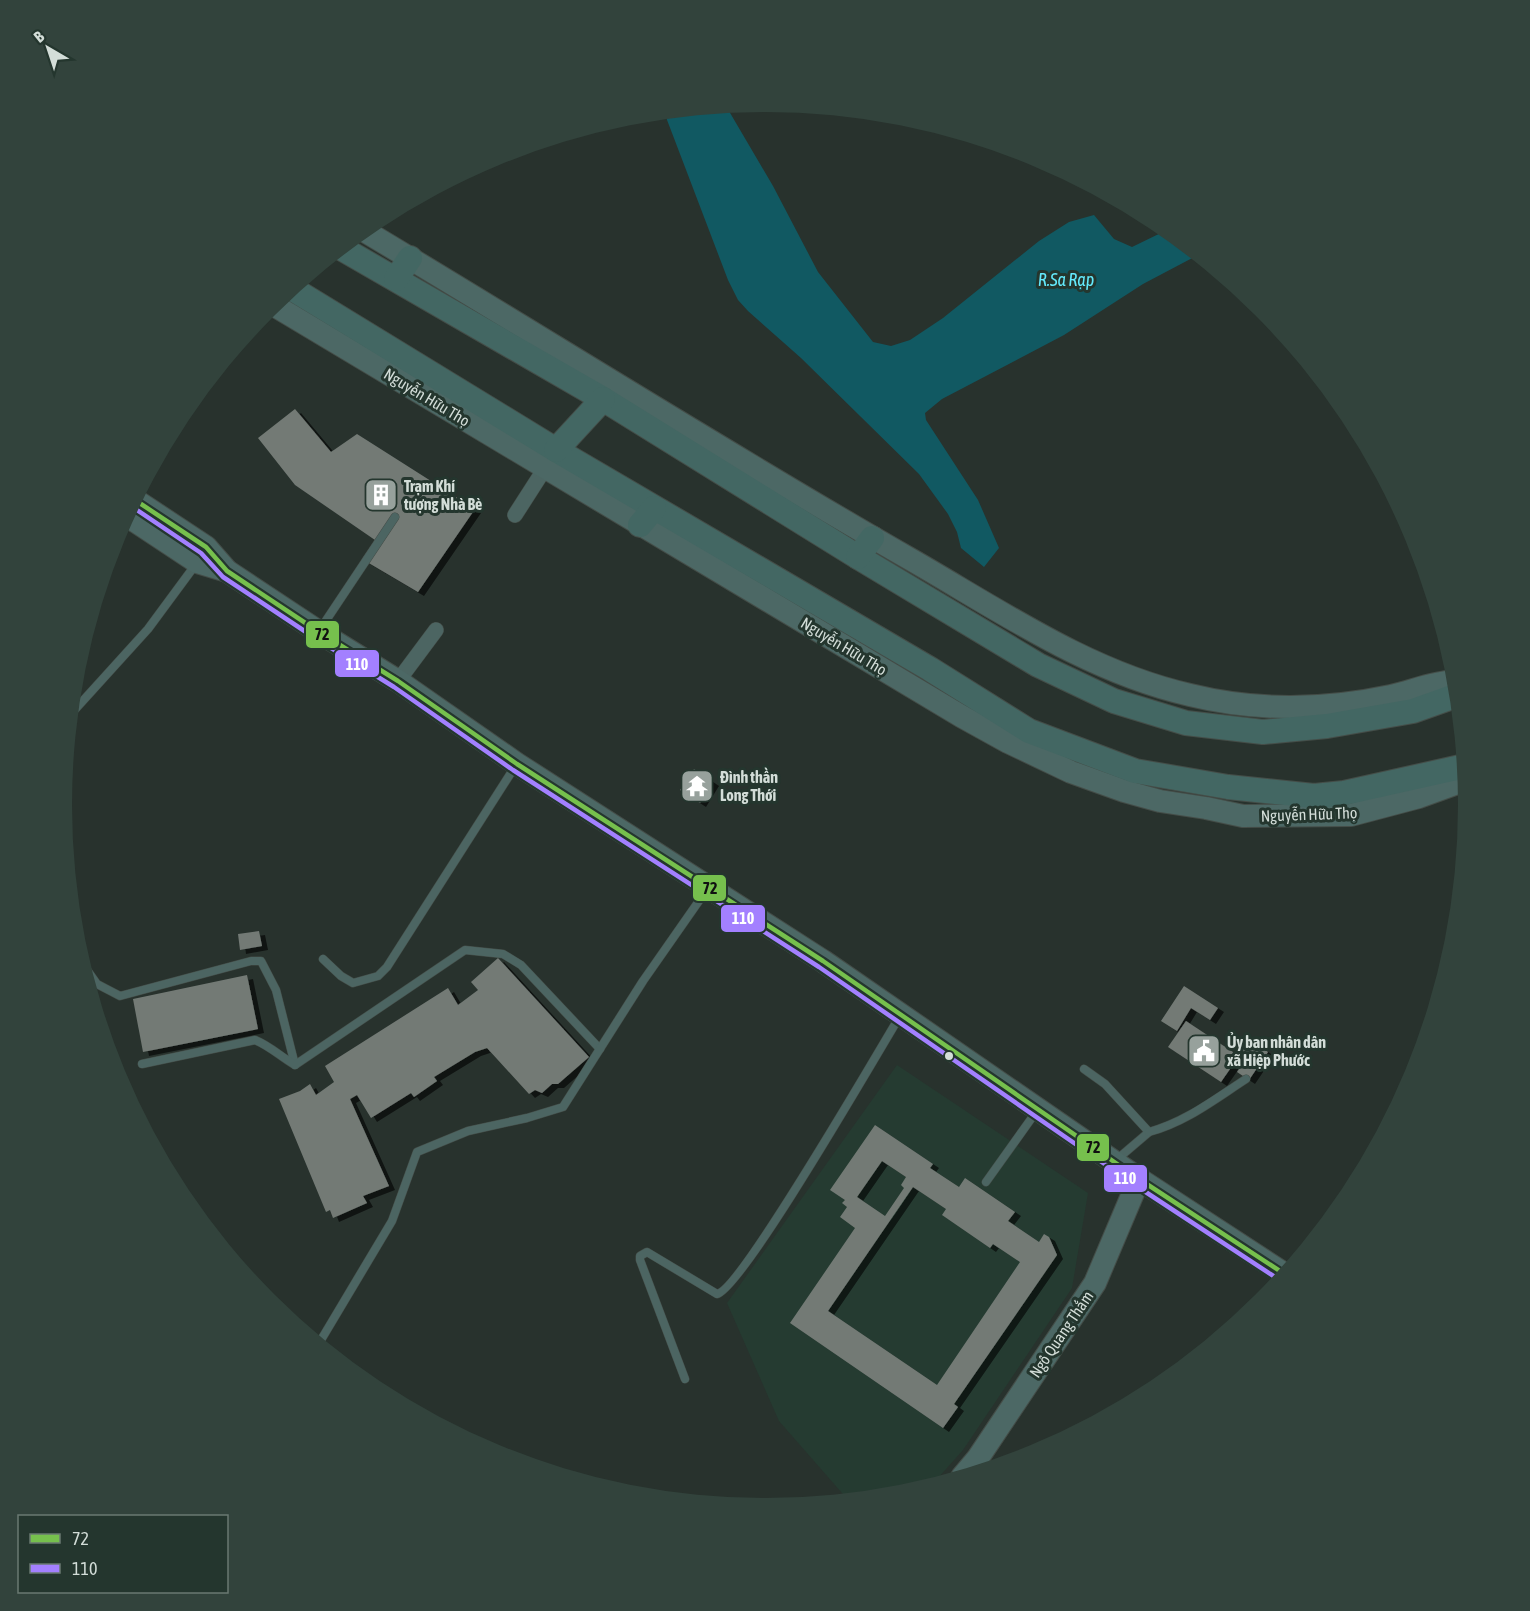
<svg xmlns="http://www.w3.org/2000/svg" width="1530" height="1611" font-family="'Asap Condensed',sans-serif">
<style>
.built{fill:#253b31}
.water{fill:#115962}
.building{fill:#737a75;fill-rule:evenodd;filter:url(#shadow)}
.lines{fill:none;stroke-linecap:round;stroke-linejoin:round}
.lane-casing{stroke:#444d48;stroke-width:9}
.street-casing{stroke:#444d48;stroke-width:16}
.secondary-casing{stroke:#444d48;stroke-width:24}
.primary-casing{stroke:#444d48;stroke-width:26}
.lane{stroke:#4c6562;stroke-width:8}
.street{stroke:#4c6562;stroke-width:15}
.secondary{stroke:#4c6865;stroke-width:22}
.primary{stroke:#436763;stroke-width:24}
.bus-1-casing{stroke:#24362e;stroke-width:9}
.bus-2-casing{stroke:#24362e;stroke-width:9}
.bus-1{stroke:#76c04d;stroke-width:4.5}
.bus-2{stroke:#a380ff;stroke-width:4.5}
.bus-dot{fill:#d3ddd8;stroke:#24362e;stroke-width:2}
.labels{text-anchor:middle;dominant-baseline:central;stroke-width:6;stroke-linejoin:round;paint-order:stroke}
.street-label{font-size:16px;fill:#d3ddd8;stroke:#24362e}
.poi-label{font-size:16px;font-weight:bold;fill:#d3ddd8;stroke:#24362e;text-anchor:start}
.water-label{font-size:18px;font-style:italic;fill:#63eafc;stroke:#24362e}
.line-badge{stroke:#24362e;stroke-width:2}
.badge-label{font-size:16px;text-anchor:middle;font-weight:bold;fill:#fff}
.pale-badge-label{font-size:16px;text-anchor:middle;font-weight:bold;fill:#111}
</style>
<defs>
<filter id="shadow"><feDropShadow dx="6" dy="4" stdDeviation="0" flood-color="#0009"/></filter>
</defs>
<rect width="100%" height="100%" fill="#28322d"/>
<path class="built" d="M897,1065l191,128 -16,95 -109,162 -33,37 -28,9 -53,5 -70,-80 -52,-118z"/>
<path class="water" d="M726,106l47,80 45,86 55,70 18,4 19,-6 33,-22 96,-77 30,-19 25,-7 20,24 18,8 35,-17 31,25 -55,29 -79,51 -122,64 -17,14 1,7 52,80 21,48 -15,19 -23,-19 -4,-16 -9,-18 -29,-40 -118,-116 -53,-47 -10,-11 -10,-20 -64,-168z"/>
<g class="building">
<path d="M295,409l36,43 26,-18 118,75 -57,83 -56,-33 13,-19 -80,-55 -37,-47z"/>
<path d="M694,769l19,13 -13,21 -20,-13z"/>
<path d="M259,931l3,15 -22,4 -2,-16z"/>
<path d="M498,958l91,99 -31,27h-6l-10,9 -7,-3 -6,4 -42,-46 -12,4 -41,25 3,4 -23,16 -3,-4 -40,25 -14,-23 -7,4 39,87 -26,10 4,7 -34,15 -3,-8 -4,2 -47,-113 21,-8 10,-7 6,11 18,-13 -9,-16 123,-78 10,17 20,-15 -7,-8z"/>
<path d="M247,975l11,54 -115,23 -10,-53z"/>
<path d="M1184,986l34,22 -8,12 -19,-12 -14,23 -16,-10z"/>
<path d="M1186,1021l53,35 -18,26 -53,-35z"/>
<path d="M1246,1037l22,15 -19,28 -12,-8 11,-16 -10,-7z"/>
<path d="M875,1125l58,39 -3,4 29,19 6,-9 50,34 -7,9 31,21 5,-8 5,3 8,18 -103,149 4,3 -15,21 -153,-105 65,-95 -15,-11 7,-10 -5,-4 3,-3 -15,-10zM882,1161l24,16 -5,8 3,3 -19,28 -28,-19zM913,1187l33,22 -4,6 48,33 3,-4 27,18 -83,123 -109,-74z"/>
</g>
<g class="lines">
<g class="lane-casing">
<g id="lane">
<path d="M319,631l76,-114"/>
<path d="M70,715l78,-86 48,-65"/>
<path d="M323,959l18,17 12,7 25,-7 9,-9 129,-202"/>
<path d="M80,960l17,24 23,12 131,-35h10l15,29 19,75"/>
<path d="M142,1064l113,-24c15,6 26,17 40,25l170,-115 38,4 18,11 79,84"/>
<path d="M1084,1069l21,15 44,48 -34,29"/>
<path d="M1149,1132c37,-10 66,-33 97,-53"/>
<path d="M986,1182l50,-70"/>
<path d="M318,1345l74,-124 25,-69 51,-21 59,-13 36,-11 80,-126 65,-93"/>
<path d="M685,1379l-45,-119v-4l7,-4 70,42c24,-4 161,-242 183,-278"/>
</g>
</g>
<g class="street-casing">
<g id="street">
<path d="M515,515l34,-53"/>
<path d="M398,681l38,-51"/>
</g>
</g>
<g class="secondary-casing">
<g id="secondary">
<path d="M363,230c182,109 362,223 547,329 89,51 178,113 280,136 65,16 135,15 201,1 22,-5 42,-14 65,-15"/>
<path d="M272,304l689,412 47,26 63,30 53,19 36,10 46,7 37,8 108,-1 68,-18 47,-17"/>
<path d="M135,500l71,47 21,24 92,61 79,49 119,83 306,197 316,218 147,96"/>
<path d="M126,515l71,47 30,9"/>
<path d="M962,1477l16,-19 117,-175 44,-104"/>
</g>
</g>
<g class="primary-casing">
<g id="primary">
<path d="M341,248l262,151 255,158 180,108 76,36 72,22 77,9 64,-6 86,-15 45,-16"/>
<path d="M396,279l14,-21"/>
<path d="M291,288l265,162 374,219 99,62 106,40 93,16 86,9 30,-3 121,-27"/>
<path d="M556,450l47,-51"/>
<path d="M640,525l14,-17"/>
<path d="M858,557l14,-19"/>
</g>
</g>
<use href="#lane" class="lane"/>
<use href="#street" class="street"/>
<use href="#secondary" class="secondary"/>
<use href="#primary" class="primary"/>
<g class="bus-1-casing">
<path id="bus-1" d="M135,500l71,47 21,24 92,61 79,49 119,83 306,197 316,218 147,96"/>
</g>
<g class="bus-2-casing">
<path id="bus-2" d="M131,506l70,47 22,24 92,61 79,49 119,83 306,197 316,218 146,96"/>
</g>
<use href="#bus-1" class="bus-1"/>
<use href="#bus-2" class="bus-2"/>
</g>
<defs>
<g id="building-square" transform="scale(1.725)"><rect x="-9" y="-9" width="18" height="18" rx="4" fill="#97a19c" stroke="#24362e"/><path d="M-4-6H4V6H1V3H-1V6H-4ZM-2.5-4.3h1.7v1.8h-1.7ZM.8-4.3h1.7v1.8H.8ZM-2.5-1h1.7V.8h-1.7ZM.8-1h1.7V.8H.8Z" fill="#fff"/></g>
<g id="temple-square" transform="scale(1.725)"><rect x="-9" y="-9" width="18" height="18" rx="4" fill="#97a19c" stroke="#24362e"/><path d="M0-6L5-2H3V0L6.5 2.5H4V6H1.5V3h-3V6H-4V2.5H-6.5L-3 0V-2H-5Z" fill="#fff"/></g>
<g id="civic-square" transform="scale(1.725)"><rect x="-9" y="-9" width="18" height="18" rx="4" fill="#97a19c" stroke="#24362e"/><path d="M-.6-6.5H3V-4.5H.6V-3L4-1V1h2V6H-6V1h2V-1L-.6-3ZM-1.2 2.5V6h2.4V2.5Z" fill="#fff"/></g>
</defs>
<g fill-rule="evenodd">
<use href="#building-square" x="381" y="495"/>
<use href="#temple-square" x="697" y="786"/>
<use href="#civic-square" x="1204" y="1051"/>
</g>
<circle class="bus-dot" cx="949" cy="1056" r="5"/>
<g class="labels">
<g class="street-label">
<text transform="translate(427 397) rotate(31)">Nguyễn Hữu Thọ</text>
<text transform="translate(844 646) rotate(31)">Nguyễn Hữu Thọ</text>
<text transform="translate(1309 814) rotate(-2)">Nguyễn Hữu Thọ</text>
<text transform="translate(1061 1334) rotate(-56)">Ngô Quang Thắm</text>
</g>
<g class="poi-label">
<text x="404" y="486">Trạm Khí<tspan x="404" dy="18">tượng Nhà Bè</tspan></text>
<text x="720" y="777">Đình thần<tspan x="720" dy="18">Long Thới</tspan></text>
<text x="1227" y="1042">Ủy ban nhân dân<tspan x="1227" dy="18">xã Hiệp Phước</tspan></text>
</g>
<g class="water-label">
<text x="1066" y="279">R.Sa Rạp</text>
</g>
</g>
<path d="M0 0H1530V1611H0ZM72 805a693 693 0 1 1 1386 0a693 693 0 1 1-1386 0Z" fill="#32433c" fill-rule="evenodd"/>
<g class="line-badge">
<rect x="305" y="620" width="35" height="29" rx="6" fill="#76c04d"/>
<rect x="334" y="649" width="46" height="29" rx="6" fill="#a380ff"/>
<rect x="692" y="874" width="35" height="28" rx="6" fill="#76c04d"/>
<rect x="720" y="904" width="46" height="29" rx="6" fill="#a380ff"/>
<rect x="1076" y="1133" width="34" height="29" rx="6" fill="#76c04d"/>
<rect x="1103" y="1164" width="45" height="29" rx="6" fill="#a380ff"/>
</g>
<g class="badge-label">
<text x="357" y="670">110</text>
<text x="743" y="924">110</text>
<text x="1125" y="1184">110</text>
</g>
<g class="pale-badge-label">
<text x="322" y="640">72</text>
<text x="710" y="894">72</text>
<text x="1093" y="1153">72</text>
</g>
<rect x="18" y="1515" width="210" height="78" fill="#24362e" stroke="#6a7972" stroke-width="1.5"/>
<rect x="30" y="1534" width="30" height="9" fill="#76c04d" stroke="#6a7972" stroke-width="1.5"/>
<text x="72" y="1545" font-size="18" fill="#d3ddd8">72</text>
<rect x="30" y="1564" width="30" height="9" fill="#a380ff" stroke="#6a7972" stroke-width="1.5"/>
<text x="72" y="1575" font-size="18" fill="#d3ddd8">110</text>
<g transform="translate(48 48) rotate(321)" stroke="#24362e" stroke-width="4.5" paint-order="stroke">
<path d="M0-4.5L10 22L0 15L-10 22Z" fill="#d3ddd8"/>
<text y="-9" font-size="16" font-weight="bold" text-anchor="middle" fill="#d3ddd8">B</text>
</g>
</svg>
